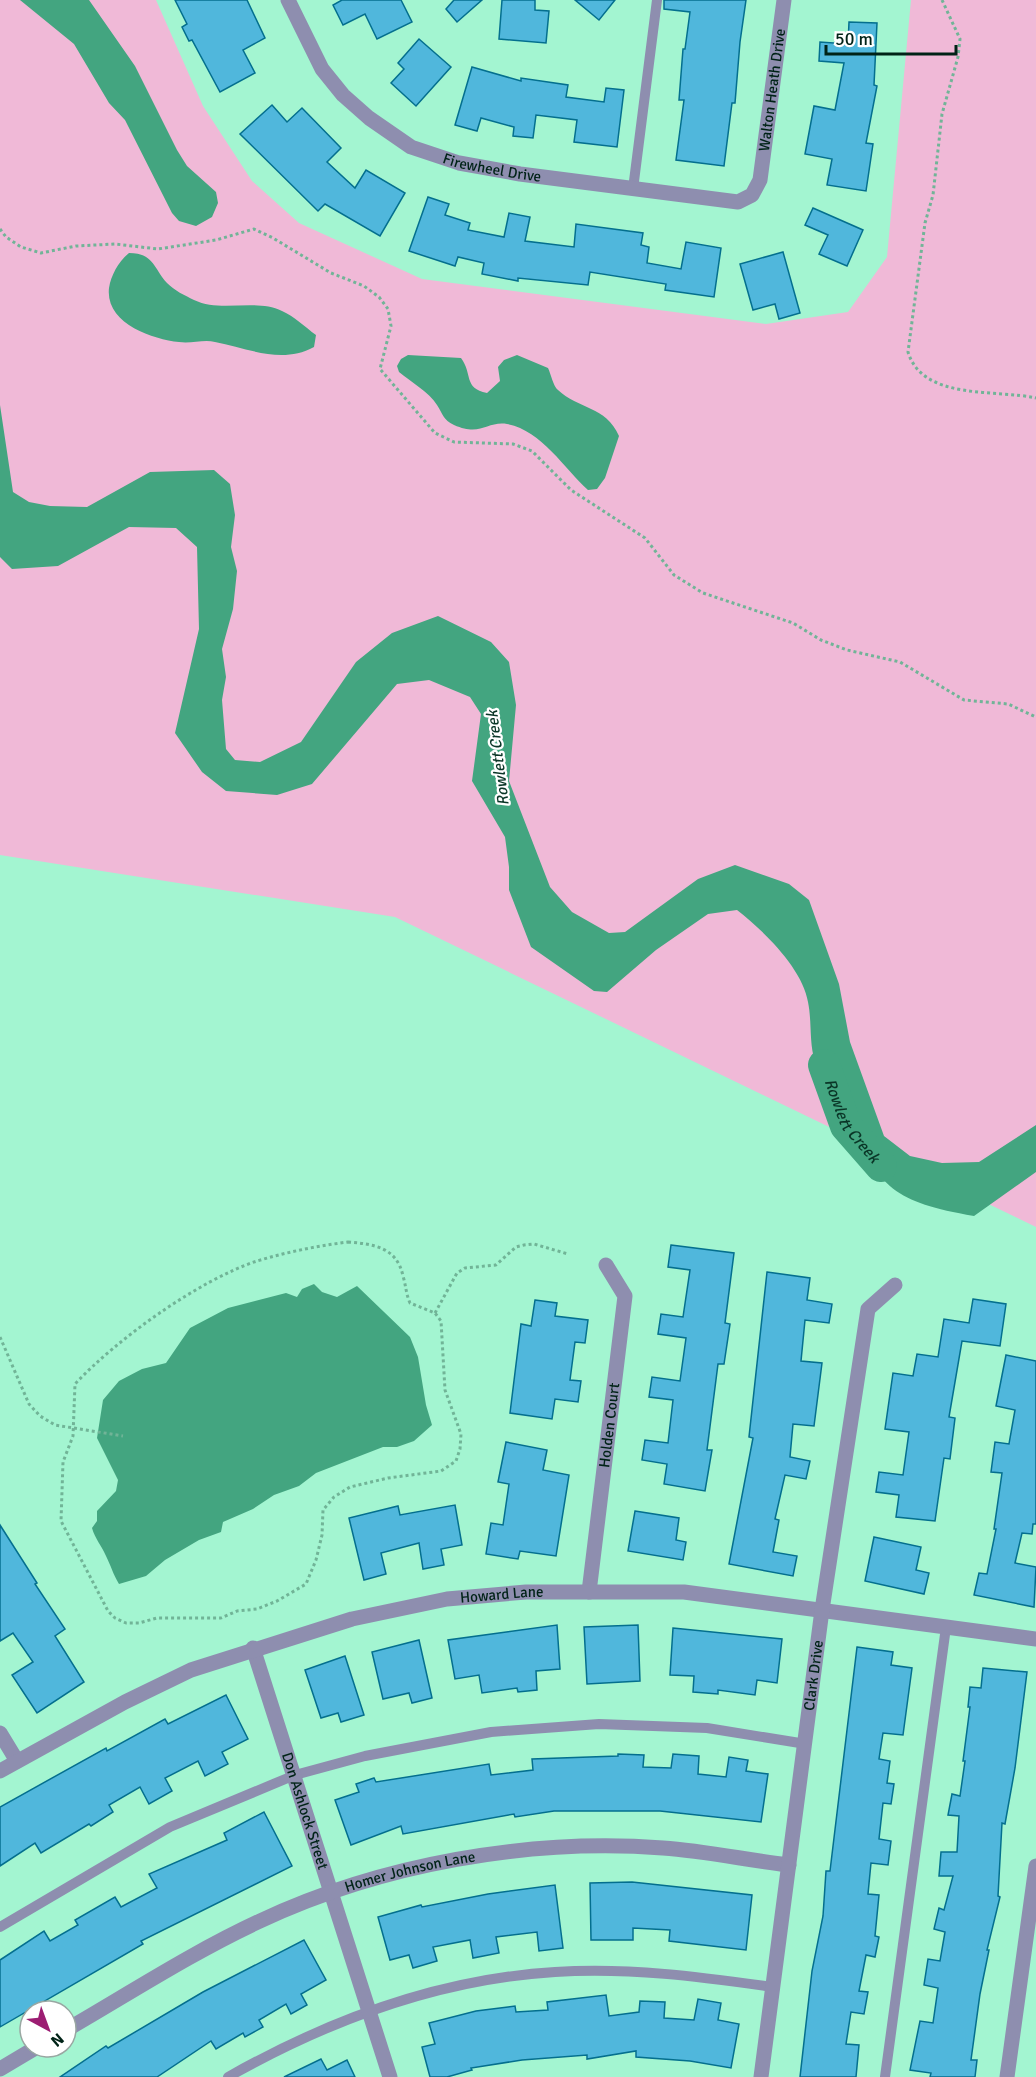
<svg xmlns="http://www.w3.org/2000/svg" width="1036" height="2077" font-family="Signika,sans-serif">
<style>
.green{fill:#f0b9d7}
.water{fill:#43a580}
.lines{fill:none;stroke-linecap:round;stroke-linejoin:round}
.river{stroke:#43a580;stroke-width:32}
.building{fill:#50b7dc;stroke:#046f8e;stroke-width:1.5}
.path{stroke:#71b497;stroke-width:3;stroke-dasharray:3 3;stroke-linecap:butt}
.lane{stroke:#8e8eaf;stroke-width:10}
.street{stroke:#8e8eaf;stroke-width:15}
.labels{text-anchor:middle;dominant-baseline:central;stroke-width:4.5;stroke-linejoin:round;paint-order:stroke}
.street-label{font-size:15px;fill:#002317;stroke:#fff}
.water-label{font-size:16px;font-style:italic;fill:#0a3627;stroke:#fff}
</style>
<rect width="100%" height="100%" fill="#a3f5d1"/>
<path class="green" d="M0,0h156l47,106 49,75 47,42 123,56 344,45 82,-12 39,-55 24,-257h125v1227l-641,-310 -395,-62z"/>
<g class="water">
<path d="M20,0h69l46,66 42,84 10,16 29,26 2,11 -6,14 -16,9 -17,-5 -7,-8 -47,-93 -16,-17 -35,-59z"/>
<path d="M129,253c25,0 25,16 38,30 8,8 17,12 27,17 27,13 61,-2 88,11 12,5 23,16 34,24l-2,12c-33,18 -66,1 -99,-5 -11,-3 -24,2 -36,0 -27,-3 -74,-19 -70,-54 2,-13 10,-27 20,-35z"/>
<path d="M408,355l53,3c12,16 2,30 26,35l13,-12 -2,-14 6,-7 13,-5 31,13c3,6 5,18 10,22 20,19 48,16 61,46l-14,42 -8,11 -9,1c-24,-22 -47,-60 -81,-66 -20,-3 -26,13 -53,1 -11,-5 -11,-11 -17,-20 -8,-13 -26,-23 -38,-33l-2,-6 4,-7z"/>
<path d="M0,405l13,87 16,10 21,4 37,1 63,-35 64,-2 16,14 5,31 -4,32 6,24 -4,38 -11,40 4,28 -4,23 4,49 9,11 25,2 41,-20 55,-80 36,-29 46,-17 53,26 18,20 7,43 -7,76 41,106 22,25 37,21 16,-1 73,-53 37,-14 54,19 20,16 30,84 11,58 34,94 26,20 32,7 37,-1 57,-37v47l-62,44c-80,-14 -93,-27 -129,-98 -10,-19 -22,-37 -30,-57 -6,-17 -3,-40 -7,-59 -5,-33 -45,-72 -71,-92l-29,4 -52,36 -49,42 -13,-1 -63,-44 -22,-57v-23l-4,-30 -33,-56 9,-67 -11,-17 -41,-17 -32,4 -85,100 -35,11 -51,-4 -24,-19 -27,-39 24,-104 -2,-82 -21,-19 -47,-1 -71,39 -46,3 -12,-12z"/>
<path d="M314,1284l8,8 15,5 20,-11 53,51 8,20 8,48 6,20 -18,16 -17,6h-14l-67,26 -17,13 -25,9 -21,14 -30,13 -2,10 -22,8 -34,20 -19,16 -27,8c-6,-10 -8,-18 -13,-28 -4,-10 -11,-17 -14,-28l5,-7v-10l19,-20 2,-11 -21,-42 6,-38 16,-19 23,-12 24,-6 24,-35 38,-20 58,-15 11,4 5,-8z"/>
</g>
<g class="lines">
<path class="river" id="s1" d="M824,1065l22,61 35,40"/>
</g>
<g class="building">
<path d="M175,0h72l18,38 -22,12 12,23 -35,19 -28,-52 -3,1 -7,-14 5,-3z"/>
<path d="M342,0h59l11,22 -35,17 -12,-25 -22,11 -10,-20z"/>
<path d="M454,0h28l-25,22 -11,-13z"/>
<path d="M502,0h33v10l14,1 -3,32 -47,-4z"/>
<path d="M575,0h40l-16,20z"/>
<path d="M664,0h82l-6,42 -5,61h-3l-8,63 -48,-6 8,-60h-5l4,-51h2l5,-37 -26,-3z"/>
<path d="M849,22l28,1 -3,62 3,1 -11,57 7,1 -7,47 -39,-6 5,-26 -27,-5 9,-48 21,4 9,-47 -25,-2 1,-19 28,2z"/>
<path d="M419,39l32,28 -35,39 -25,-23 13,-14 -6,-6z"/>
<path d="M472,67l49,14v-3l47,7 -2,12 38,5 2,-14 18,2 -7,57 -43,-5 3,-22 -41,-5 -3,23 -20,-2 1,-9 -33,-9 -4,13 -22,-6z"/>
<path d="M272,105l15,17 15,-14 39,40 -14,14 28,26 11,-18 39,23 -25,43 -55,-32 -7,7 -78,-77z"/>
<path d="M428,197l21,7 -4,11 25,8 -2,7 36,7 5,-24 21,4 -5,24 49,6 2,-23 67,9 -2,12 8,2 -2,16 34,6 5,-27 35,6 -7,49 -49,-7 1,-6 -76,-12 -2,13 -70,-7v3l-36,-7 2,-11 -26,-6 -3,9 -46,-15z"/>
<path d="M813,208l50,22 -16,36 -28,-12 9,-19 -23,-10z"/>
<path d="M783,252l17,61 -21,6 -4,-15 -22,6 -13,-46z"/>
<path d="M671,1245l63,8 -9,70 5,1 -6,40h-6l-11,86h5l-7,41 -41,-7 3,-20 -25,-4 3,-20 23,3 5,-43 -24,-3 3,-20 28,4 6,-43 -28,-4 3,-20 22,3 7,-47 -22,-3z"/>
<path d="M767,1272l43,6 -3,22 25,4 -3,19 -24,-3 -4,41 21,2 -8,63 -21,-2 -3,33 20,4 -4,18 -21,-4 -10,44 4,1 -6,32 24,4 -4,20 -64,-12 24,-126 -4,-1z"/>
<path d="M973,1299l33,5 -6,42 -38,-5 -13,76 6,1 -5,41 -6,-1 -9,63 -39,-4 3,-22 -23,-3 3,-20 24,3 6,-43 -24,-3 8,-56 20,3 4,-22 21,3 6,-38 25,4z"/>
<path d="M535,1300l22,3 -2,13 33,4 -3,23 -10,-1 -5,38 11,1 -3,21 -23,-3 -3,20 -42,-6 11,-89 10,2z"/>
<path d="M1006,1355l30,6v163h-3l-1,10 -10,-1 -7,30 21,4 -2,40 -60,-12 5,-22 8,1 9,-45h-2l8,-56 -11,-1 4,-30 14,2 6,-34 -19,-4z"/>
<path d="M506,1442l41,8 -4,20 26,5 -13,81 -36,-5 -2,8 -32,-5 5,-31 12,2 6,-41 -11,-2z"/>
<path d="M455,1505l7,40 -21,4 3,16 -21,4 -4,-26 -38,10 5,21 -22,6 -15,-62 49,-12 2,9z"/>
<path d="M635,1511l44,7 -3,22 10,2 -3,18 -55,-9z"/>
<path d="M0,1525l37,58 -2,1 30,45 -10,7 29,46 -47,31 -25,-38 21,-13 -20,-29 -13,8z"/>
<path d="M874,1537l47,10 -5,23 13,3 -5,21 -59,-13z"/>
<path d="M557,1625l3,44 -24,2 1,19 -19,2 -1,-4 -35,5 -3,-18 -24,4 -7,-39z"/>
<path d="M638,1625l2,56 -53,3 -3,-57z"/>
<path d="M673,1628l109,11 -5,44 -20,-3 -2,15 -37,-5v4l-25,-2 1,-16 -24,-1z"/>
<path d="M419,1640l13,58 -20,5 -3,-10 -26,6 -11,-47z"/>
<path d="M857,1647l36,5 -2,13 21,3 -9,67 -20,-2 -4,26 11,2 -3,22 7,1 -3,20 -8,-1 -4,36 12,2 -3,24 -17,-2 -3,31 11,1 -4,41 4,1 -4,20 -9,-2 -7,36 9,1 -4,22 -13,-2 -5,32 13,1 -3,32h-56l12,-106 11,-55 3,-45h4z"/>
<path d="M345,1656l19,59 -23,7 -3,-9 -17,5 -16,-48z"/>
<path d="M983,1668l44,4 -12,96 -10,56 -3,-1 -4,73 2,1 -13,53h2l-9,44 -9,66h6l-2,17h-45l1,-4 -21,-3 10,-49 13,2 5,-35 -14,-3 4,-26 12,2 5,-29 -11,-3 5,-21 5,2 9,-34h-14l2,-24h16l2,-36 -11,-1 4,-21 8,2 5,-35h-2l7,-54h-2l2,-20 11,1z"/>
<path d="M226,1695l22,44 -26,13 6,12 -23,12 -7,-15 -33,17 7,13 -23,13 -9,-17 -31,18 4,7 -22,14 -2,-2 -48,29 -6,-10 -35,23v-59l106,-59 1,3 58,-32 3,5z"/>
<path d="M618,1754l26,1 -1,12 28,1 2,-14 26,2 -1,18 28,3 3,-20 19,3 -2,11 22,3 -7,48 -101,-11h-106l-39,6 -1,-3 -111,20 -2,-8 -50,19 -16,-45 24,-8 -3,-8 18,-6 2,4 113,-18 2,11 42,-5 -1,-11 86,-3z"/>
<path d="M264,1812l28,54 -151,75 2,3 -143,83v-67l44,-29 6,10 28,-16 -3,-5 40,-23 6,10 36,-19 -8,-14 78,-34 -3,-7z"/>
<path d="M632,1882l120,13 -6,55 -77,-9 1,-11 -37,-2v12h-42l-1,-57z"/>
<path d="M555,1885l8,63 -24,3 -2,-19 -41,5 3,16 -26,5 -3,-18 -37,7 4,14 -24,7 -4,-13 -19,5 -12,-43 43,-12 1,2 66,-13z"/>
<path d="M304,1940l22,40 -25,14 6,11 -16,9 -5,-10 -27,16 4,7 -18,10 -2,-4 -27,16 -5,-8 -54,36h-97l46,-31 2,2 95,-56z"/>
<path d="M606,1995l3,21 30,-4 1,-11 25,1 -1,16 30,2 4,-21 23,4 -3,17 21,4 -8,44 -41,-7 -54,-4v-6l-49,8v-4l-65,5 -51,8 1,2 -25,7h-17l-8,-30 13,-3 -6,-21 47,-12 39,-5 1,6 32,-2 -1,-8z"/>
<path d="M321,2059l6,11 20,-10 8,17h-71z"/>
</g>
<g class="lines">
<g class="path">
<path d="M942,0l18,39 -2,18 -16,57 -9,81 -8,28 -17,129c15,49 88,37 128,46"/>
<path d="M0,229l6,8 15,10 20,6 35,-7 39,-2 43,5 58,-9 38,-11 19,9 58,35 33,13 15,11 9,12 3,17 -11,43 55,64 19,9 59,2 19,7 39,39 74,48 29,37 29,18 90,30 28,17 26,10 53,12 64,38 44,4 28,13"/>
<path d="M348,1242c25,2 49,5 55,34 3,10 3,18 7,27l25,10 6,8 4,69 16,44 -1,15 -4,12 -15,10 -53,7 -38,9 -16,10 -11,13 -1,25 -6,25 -10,24 -29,17 -20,8 -20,2 -16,7h-64l-18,5h-13l-11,-5 -7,-7 -47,-90 2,-59 10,-26 2,-52c42,-45 124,-104 182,-123 30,-9 60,-15 91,-19z"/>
<path d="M435,1313l22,-40 8,-5 31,-3 20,-18 8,-2 10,-1 34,10"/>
<path d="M0,1337l29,67 11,12 15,9 68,11"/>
</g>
<g class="lane">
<path d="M633,189l24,-189"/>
<path d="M0,1927l170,-100 125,-52 70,-19 126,-24 108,-8 108,4 99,16"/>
<path d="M228,2077c101,-57 210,-98 327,-105 73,-5 146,5 218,15"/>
<path d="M885,2077l61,-450"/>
</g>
<g class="street">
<path id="s2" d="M288,0l34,69 21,26 26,23 42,29 48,16 61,11 218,28 14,-7 8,-15 24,-180"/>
<path id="s3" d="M589,1592l36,-296 -19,-31"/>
<path id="s4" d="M253,1648l137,429"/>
<path d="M0,1733l17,28"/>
<path id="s5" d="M0,1771l125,-69 66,-32 161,-51 95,-20 79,-7h158l352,47"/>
<path id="s6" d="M66,2030c64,-37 127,-78 194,-109 121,-57 269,-83 403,-73 42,3 84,12 126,17"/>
<path d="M0,2069l37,-22"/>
<path id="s7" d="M761,2077l61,-467 46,-301 27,-24"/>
<path d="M1007,2077l29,-211"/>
</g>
</g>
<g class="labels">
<g class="street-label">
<text stroke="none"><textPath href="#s2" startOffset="652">Walton Heath Drive</textPath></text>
<text stroke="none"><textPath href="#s2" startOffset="280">Firewheel Drive</textPath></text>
<text stroke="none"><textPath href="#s3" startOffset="168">Holden Court</textPath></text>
<text stroke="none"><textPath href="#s5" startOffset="537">Howard Lane</textPath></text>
<text stroke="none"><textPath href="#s7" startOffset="405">Clark Drive</textPath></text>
<text stroke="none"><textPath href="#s4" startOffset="171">Don Ashlock Street</textPath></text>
<text stroke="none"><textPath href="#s6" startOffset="381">Homer Johnson Lane</textPath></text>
</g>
<g class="water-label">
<text transform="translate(498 758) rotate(-97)">Rowlett Creek</text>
<text stroke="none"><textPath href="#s1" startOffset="63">Rowlett Creek</textPath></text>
</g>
</g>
<g transform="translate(48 2029) rotate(139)"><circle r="28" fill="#ffffff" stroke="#99a7a2" stroke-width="1.5"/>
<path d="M0-4.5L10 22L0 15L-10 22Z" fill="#9c1d72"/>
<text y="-9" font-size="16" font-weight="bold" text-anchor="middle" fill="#002317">N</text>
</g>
<path d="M826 45v9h130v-9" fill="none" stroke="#002317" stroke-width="3"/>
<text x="835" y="45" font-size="18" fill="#002317" stroke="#ffffff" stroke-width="4.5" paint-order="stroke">50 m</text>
</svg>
